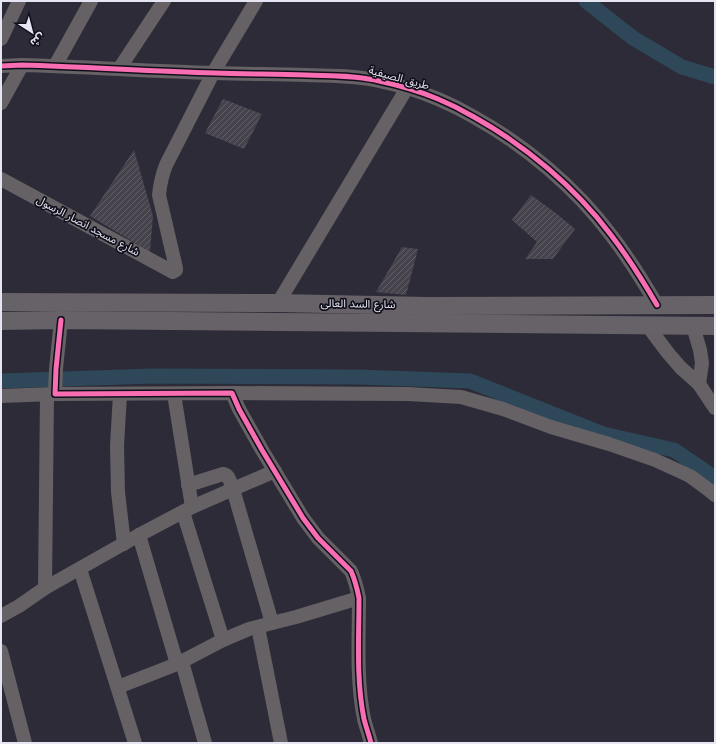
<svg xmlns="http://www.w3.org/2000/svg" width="716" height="744" font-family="'Work Sans','Noto Sans Arabic',sans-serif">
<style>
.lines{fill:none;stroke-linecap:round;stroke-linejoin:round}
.canal{stroke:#2e485a;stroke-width:15}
.building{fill:url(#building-hatch)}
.minor{stroke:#656165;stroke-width:14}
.major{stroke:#676168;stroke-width:18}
.cycleway-casing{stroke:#11101a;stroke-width:8}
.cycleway{stroke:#f96db3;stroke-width:5}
.labels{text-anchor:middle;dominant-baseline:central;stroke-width:3.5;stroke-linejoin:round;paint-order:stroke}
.street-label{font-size:11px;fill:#e5e5f4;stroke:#11101a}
</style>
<defs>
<pattern id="building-hatch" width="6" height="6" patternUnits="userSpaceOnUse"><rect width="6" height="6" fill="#46434d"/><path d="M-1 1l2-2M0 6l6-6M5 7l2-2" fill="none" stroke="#615e67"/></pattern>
</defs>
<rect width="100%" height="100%" fill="#2c2b37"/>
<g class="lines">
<g class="canal">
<path d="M586,1l47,37 49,29 33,10"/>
<path d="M1,381l152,-5 206,1 111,4 133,53 71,16 41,28"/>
</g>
</g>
<g class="building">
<path d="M223,99l39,15 -18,35 -39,-16z"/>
<path d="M134,150l19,66 -3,36 -60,-36z"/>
<path d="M531,195l26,19 18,15 -22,30h-28l12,-17 -25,-22z"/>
<path d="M402,247l16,2 -12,46 -30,-3z"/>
</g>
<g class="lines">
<g class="minor">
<path d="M1,39l18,-38"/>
<path d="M1,66l21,-1c64,2 128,6 193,8 30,1 61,1 91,2 24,1 49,0 73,6 19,4 40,10 59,18 12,5 24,11 36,18 52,29 101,70 137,118 17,22 32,46 46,70"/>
<path d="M55,66l36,-65"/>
<path d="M119,69l45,-68"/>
<path d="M1,103l21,-38"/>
<path d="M1,179l172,93 3,-2v-2l-17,-73c1,-10 3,-20 7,-30l47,-92 43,-72"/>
<path d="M278,303l129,-215"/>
<path d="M61,320l-5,49 -1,25 177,-1 7,16 23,41 41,68 15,20 33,33c4,9 6,17 8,27 0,40 -3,81 5,121 2,8 5,16 7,24"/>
<path d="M647,325l21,28 13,15 18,16 16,24"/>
<path d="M693,326l7,24 2,13 -3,21"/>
<path d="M232,393l176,1 53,3 42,12 48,18 58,17 46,16 35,16 19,14 6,5"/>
<path d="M120,394l-3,52 1,46 6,52"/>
<path d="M174,394l18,113"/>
<path d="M1,396l54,-2"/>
<path d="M188,485l35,-11c7,1 7,9 10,15l39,134"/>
<path d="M183,512l40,128"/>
<path d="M139,535l38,129"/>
<path d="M80,569l55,174"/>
<path d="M45,588l2,-193"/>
<path d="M1,616l18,-10 26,-18 94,-53 53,-28 83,-36"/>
<path d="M258,627l23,116"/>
<path d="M1,651l24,92"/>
<path d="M182,662l23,81"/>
<path d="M118,687l59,-23 46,-24 26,-11 23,-6 24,-6 63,-19"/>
</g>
<g class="major">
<path d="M1,302l277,1 149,3 288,-1"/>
<path d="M1,321l60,-1 654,6"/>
</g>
<g class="cycleway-casing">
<g id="cycleway">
<path d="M1,66l21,-1c64,2 128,6 193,8 30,1 61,1 91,2 24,1 49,0 73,6 19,4 40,10 59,18 12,5 24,11 36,18 52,29 101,70 137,118 17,22 32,46 46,70"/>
<path d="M61,320l-5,49 -1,25 177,-1 7,16 23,41 41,68 15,20 33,33c4,9 6,17 8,27 0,40 -3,81 5,121 2,8 5,16 7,24"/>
</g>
</g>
<use href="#cycleway" class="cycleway"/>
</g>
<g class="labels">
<g class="street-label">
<text transform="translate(399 78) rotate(15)">طريق الصيفية</text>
<text transform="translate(88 226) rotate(28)">شارع مسجد انصار الرسول</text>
<text transform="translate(358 304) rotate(1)">شارع السد العالى</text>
</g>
</g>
<rect width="716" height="744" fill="none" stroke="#e5e5f4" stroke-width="4"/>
<g transform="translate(32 32) rotate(144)" stroke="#11101a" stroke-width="3" paint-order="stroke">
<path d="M0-3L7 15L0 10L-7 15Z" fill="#e5e5f4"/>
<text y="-6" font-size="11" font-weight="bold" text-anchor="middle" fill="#e5e5f4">ش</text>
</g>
</svg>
